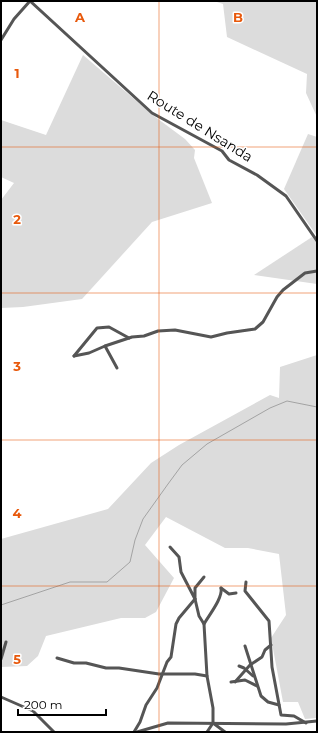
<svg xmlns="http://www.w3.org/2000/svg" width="318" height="733" font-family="Montserrat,sans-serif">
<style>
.green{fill:#dcdcdc}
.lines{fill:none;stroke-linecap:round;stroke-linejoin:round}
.stream{stroke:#a3a3a3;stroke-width:1}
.minor{stroke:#555;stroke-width:3}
.grid{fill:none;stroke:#e8590c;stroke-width:1;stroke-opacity:0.55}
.labels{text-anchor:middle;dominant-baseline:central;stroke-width:3;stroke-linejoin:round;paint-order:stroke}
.street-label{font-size:14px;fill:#000;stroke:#fff}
.grid-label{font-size:13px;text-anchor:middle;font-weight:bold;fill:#e8590c;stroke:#fff;stroke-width:3;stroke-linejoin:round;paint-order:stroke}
</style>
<rect width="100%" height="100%" fill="#fff"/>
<g class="green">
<path d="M214,1h103v116l-11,-24 1,-19 -80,-37 -4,-33z"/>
<path d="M83,55l71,61 31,23 10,11 -1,8 18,45 -60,19 -70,77 -59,8 -22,1v-108l13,-17 -13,-6v-57l45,15z"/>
<path d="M308,134l9,3v99l-33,-47z"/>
<path d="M312,237l5,6v41l-63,-9z"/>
<path d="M317,355v363l-12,1 -7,-17h-15l-12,-64 15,-23 -7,-61 -31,-6h-23l-59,-31 -21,28 29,33 -18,34 -11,6h-24l-75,18 -8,20 -11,10 -26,1v-128l107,-30 43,-46 28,-18 91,-50 9,3 1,-31z"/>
</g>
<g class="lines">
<path class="stream" d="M1,605l69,-23h37l23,-20 5,-22 8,-21 25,-35 14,-19 25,-21 63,-36 17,-7 30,6"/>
<g class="minor">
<path d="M30,1l122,112 70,38 7,9 28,15 29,21 31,45"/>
<path d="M1,40l13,-21 16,-18"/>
<path d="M105,346l12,22"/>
<path d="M74,356l15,-3 16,-7 27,-9 12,-1 14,-5 17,-1 36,7 16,-4 28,-4 8,-7 14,-25 6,-7 22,-17 12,-2"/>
<path d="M74,356l23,-28 12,-1 20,11"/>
<path d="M170,547l9,10 2,15 14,27v-11l9,-11"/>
<path d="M246,582l-1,9 24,30 3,46 9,48 13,1 12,7"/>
<path d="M221,588l8,6 7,-1"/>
<path d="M195,599l4,17 5,8 3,52 6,32v15l-6,9"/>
<path d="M204,624c5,-9 19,-26 17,-36"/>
<path d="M245,646l16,50 7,6 11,3"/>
<path d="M57,658l17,5h12l20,5h13l40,6h36l12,2"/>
<path d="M1,659l5,-17"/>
<path d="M239,666l5,2 9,8"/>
<path d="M231,682l14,-2 12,6"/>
<path d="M235,682l15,-17 12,-8 3,-7 6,-5"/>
<path d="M1,697l32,14 21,21"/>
<path d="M213,723l12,9"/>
<path d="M134,732l6,-10 6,-17 11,-17 10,-26 4,-5 5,-33 3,-6 16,-19"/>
<path d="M137,732l31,-9 118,1 31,-3"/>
</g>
</g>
<path class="grid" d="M159,1v731M1,147h316M1,293h316M1,440h316M1,586h316"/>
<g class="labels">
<g class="street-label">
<text transform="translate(200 126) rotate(32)">Route de Nsanda</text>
</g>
</g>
<g class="grid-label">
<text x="80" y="22">A</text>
<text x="238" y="22">B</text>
<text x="17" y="78">1</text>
<text x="17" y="224">2</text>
<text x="17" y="371">3</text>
<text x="17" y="518">4</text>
<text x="17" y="664">5</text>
</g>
<rect width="318" height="733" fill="none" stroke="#000000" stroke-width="4"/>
<path d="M18 709v6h88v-6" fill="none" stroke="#000000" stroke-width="2"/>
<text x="24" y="709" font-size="12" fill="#000000" stroke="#ffffff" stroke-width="3" paint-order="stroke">200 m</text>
</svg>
